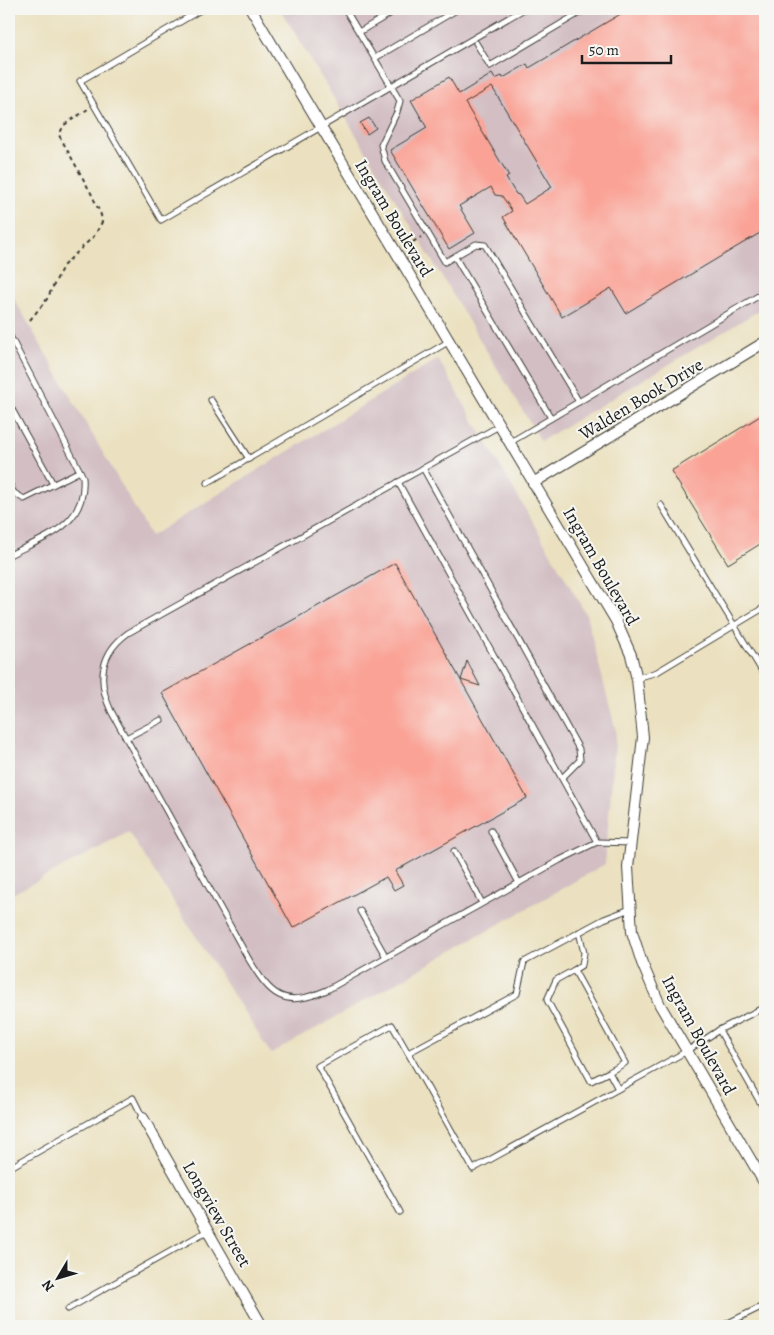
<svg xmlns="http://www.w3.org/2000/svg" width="774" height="1335" font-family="Alegreya,serif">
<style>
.industrial{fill:#d2bec3}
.building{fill:#faa295;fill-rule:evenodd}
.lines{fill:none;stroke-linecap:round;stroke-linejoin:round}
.service-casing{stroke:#3b3a35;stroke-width:7}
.minor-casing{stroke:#3b3a35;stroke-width:12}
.path{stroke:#3b3a35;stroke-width:2;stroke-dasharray:4 4;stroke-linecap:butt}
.service{stroke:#fff;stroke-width:5}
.minor{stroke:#fff;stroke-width:10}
.labels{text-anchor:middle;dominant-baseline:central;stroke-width:4;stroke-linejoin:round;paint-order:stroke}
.street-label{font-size:18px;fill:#1c1c1c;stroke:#f6f6f2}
</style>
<rect width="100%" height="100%" fill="#f6f6f2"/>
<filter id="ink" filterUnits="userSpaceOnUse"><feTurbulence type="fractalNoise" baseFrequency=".02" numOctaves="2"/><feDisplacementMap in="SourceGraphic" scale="10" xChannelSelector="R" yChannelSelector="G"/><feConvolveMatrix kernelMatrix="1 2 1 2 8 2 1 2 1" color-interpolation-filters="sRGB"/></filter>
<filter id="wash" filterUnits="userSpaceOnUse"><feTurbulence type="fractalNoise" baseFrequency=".0096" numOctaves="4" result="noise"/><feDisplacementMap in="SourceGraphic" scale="20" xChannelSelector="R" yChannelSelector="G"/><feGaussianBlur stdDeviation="1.12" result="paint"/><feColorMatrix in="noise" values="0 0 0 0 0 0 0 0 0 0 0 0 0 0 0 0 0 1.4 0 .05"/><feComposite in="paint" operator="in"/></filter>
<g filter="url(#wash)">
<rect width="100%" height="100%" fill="#ebe1c0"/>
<g class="industrial">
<path d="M280,9h485v298l-224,134z"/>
<path d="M9,290l142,246 287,-177 148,255 30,117 -11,133 -334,190 -142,-222 -120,64z"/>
</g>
<g id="blocks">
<g class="building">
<path d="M629,9h136v221l-139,83 -15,-25 -49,29 -59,-100 9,-6 -10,-15 -7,-1 -4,-8 -32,19 16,27 -26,16 -59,-99 37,-22 -16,-28 38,-23 10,17 33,-20 3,5 7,-3 1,2 24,-14 2,4zM492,87l60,100 -27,17 -6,-9 -3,-1 -10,-16 3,-2 -44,-73z"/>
<path d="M369,118l7,10 -9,6 -7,-11z"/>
<path d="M765,413v128l-37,23 -57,-93z"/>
<path d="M395,563l132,235 -132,73 8,14 -9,5 -8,-13 -93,51 -131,-235z"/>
<path d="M467,661l13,25 -19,-6z"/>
</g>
</g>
</g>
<g filter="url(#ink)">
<use href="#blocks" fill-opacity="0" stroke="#3b3a35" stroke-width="1"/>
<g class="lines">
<g class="service-casing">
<g id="service">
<path d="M202,9l-122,72 81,139 363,-211"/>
<path d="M345,9l55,92 -3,11 -16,33 4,16 60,101 31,-18 9,1 94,157"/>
<path d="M359,32l39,-23"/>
<path d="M476,43l14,23 96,-57"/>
<path d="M375,58l83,-49"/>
<path d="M455,257l96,161"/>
<path d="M9,334l74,143c4,49 -38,60 -74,78"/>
<path d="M211,400l38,59"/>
<path d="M9,404l44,80"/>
<path d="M499,426l-371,207c-28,20 -31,48 -17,78l137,247c23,38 35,51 79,32l233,-130 37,-18 34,1"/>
<path d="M509,443l256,-151"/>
<path d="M423,468l156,281 1,11 -18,18"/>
<path d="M398,482l199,360"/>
<path d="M9,483l5,10 10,6 56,-28"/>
<path d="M207,483l241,-141"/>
<path d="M661,505l104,171"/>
<path d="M637,678l20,-6 108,-65"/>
<path d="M126,738l35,-18"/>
<path d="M491,831l28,52"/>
<path d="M454,851l28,52"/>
<path d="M630,909l-26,10 -80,43 -7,32 -109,59 65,116 214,-118 32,-21 46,81"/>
<path d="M360,911l26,46"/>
<path d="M574,970l8,-5 2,-12 -5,-21"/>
<path d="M719,1030l42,-21h4"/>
<path d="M609,1072l16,-9 -51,-93 -18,10 -9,20 44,81 18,-9 9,17"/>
<path d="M9,1168l124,-70 10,20"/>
<path d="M400,1212l-82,-146 74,-41 16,28"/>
<path d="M68,1309l139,-78"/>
<path d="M722,1326l43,-21"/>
</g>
</g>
<g class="minor-casing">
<g id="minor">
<path d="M251,9l365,612 15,34 6,24 6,58 -15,130 4,65 10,31 18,42 105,179"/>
<path d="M533,483l232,-141"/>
<path d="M143,1118l119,208"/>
</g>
</g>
<g class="path">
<path d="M406,246l15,-9"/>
<path d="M30,320l17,-21 16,-33 32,-31 7,-13 -1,-7 -10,-22 -32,-58 5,-10 24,-16"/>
</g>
<use href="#service" class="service"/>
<use href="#minor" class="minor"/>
</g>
</g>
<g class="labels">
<g class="street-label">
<text transform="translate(394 218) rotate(59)">Ingram Boulevard</text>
<text transform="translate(641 399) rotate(-31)">Walden Book Drive</text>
<text transform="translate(601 566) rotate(60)">Ingram Boulevard</text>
<text transform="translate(699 1035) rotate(61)">Ingram Boulevard</text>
<text transform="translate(217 1214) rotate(60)">Longview Street</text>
</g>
</g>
<rect width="774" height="1335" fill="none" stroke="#f6f6f2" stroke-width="30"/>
<g transform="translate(58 1278) rotate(232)" stroke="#f6f6f2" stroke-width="4" paint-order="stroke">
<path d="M0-4L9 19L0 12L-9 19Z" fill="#1c1c1c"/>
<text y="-8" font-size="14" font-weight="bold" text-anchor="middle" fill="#1c1c1c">N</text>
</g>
<path d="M582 55v8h89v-8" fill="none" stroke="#1c1c1c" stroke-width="2.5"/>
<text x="589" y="55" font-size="15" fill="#1c1c1c" stroke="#f6f6f2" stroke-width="4" paint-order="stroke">50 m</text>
</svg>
